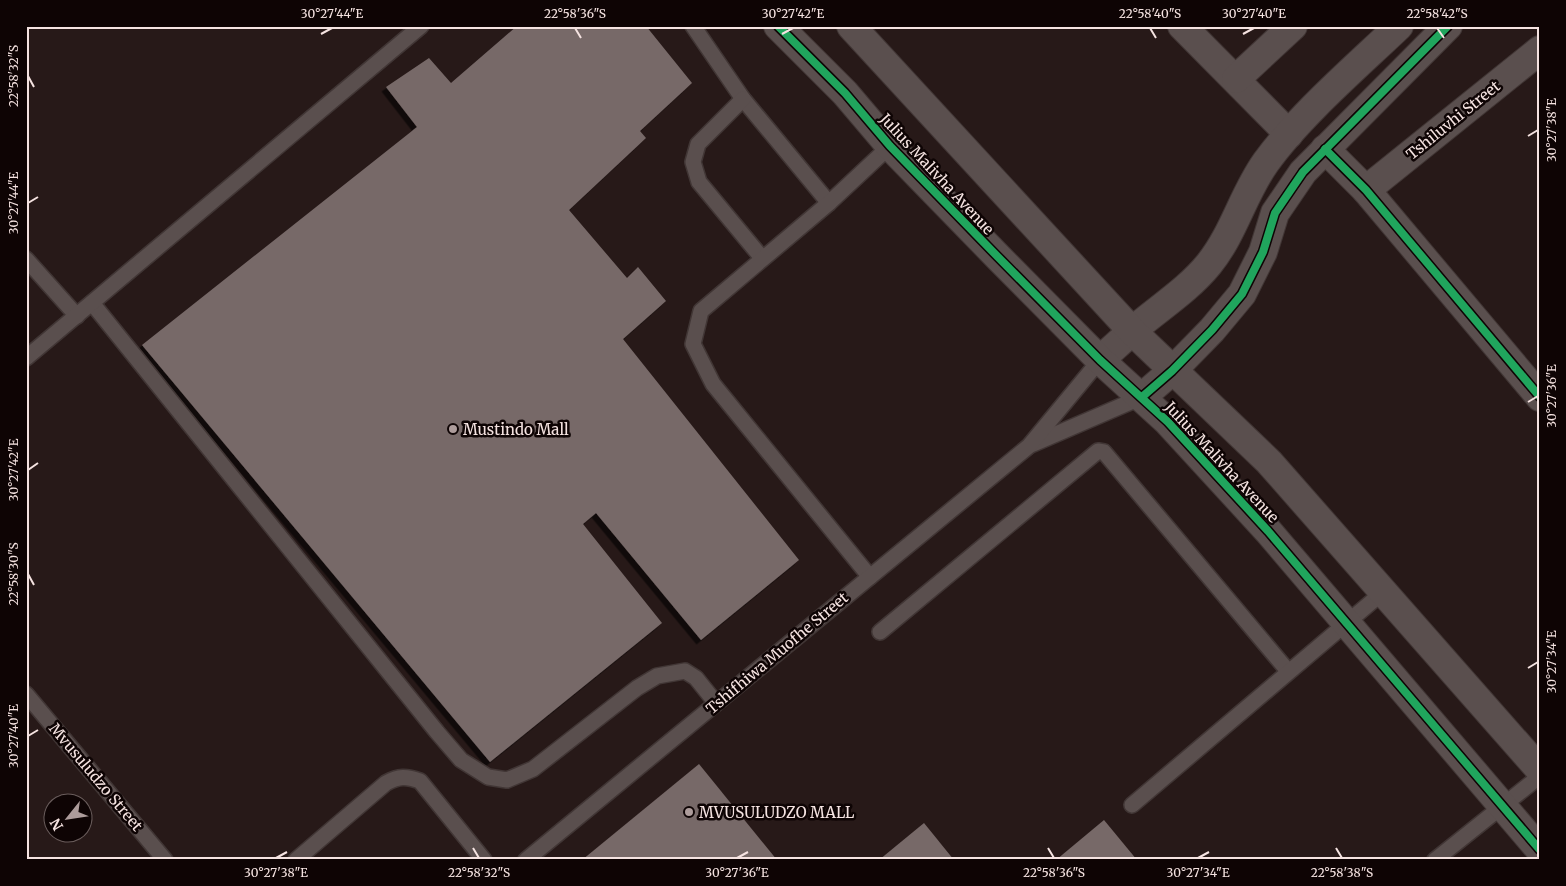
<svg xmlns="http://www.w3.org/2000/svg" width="1566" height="886" font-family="Merriweather,serif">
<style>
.building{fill:#776968;filter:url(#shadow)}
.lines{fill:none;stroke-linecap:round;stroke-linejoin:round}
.service-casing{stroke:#413635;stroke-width:18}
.minor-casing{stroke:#413635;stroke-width:30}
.tertiary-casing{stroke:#413635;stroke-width:30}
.service{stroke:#5a4f4e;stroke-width:15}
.minor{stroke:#5a4f4e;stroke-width:28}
.tertiary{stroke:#5a4f4e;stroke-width:28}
.cycleway-casing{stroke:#0e0404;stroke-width:11}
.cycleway{stroke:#20a55d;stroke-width:8}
.ticks{fill:none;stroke:#f5e3e1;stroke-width:2}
.poi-dot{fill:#ad9c9b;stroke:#0e0404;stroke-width:2}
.labels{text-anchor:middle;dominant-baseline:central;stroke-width:5;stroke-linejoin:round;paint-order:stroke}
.street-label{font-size:15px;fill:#f5e3e1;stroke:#0e0404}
.poi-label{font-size:15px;fill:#f5e3e1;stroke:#0e0404;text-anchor:start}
.neatline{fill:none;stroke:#f5e3e1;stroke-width:2}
.ticks-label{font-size:12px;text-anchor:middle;fill:#f5e3e1}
</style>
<defs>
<filter id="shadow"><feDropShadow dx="-4.5" dy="4.5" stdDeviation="0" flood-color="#0009"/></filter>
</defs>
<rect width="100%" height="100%" fill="#271918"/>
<g class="building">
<path d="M517,26h129l46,57 -52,48 6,7 -77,72 58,68 11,-11 28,34 -43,38 176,221 -98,80 -105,-127 -13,11 79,99 -172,139 -348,-417 275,-218 -31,-40 43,-29 22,25z"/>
<path d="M699,764l78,96h-195z"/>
<path d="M1104,820l33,40h-81z"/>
<path d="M924,823l30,37h-75z"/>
</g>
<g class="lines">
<g class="service-casing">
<g id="service">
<path d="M693,26l50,73 86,104"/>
<path d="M743,99l-45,45 -5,18 6,20 63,76"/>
<path d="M26,259l51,57"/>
<path d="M92,303l345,429 24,28 27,17 19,3 26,-11 104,-81 20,-12 28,-5 11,7 20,25"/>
<path d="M26,358l395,-332"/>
<path d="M1033,444l109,-47"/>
<path d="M870,577l-157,-193 -20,-40 8,-33 128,-108 61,-57"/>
<path d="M880,632l218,-181 6,1 184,219"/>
<path d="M26,694l139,166"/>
<path d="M1132,805l250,-212"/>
<path d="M296,860l90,-77c13,-7 20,-7 34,-2l64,79"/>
<path d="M526,860l503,-414 71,-86"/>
<path d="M1435,860l105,-84"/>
</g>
</g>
<g class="minor-casing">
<g id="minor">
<path d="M1182,26l107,108"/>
<path d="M1236,79l57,-53"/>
<path d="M1325,149l41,41 174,207"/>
<path d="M1366,190l174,-140"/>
<path d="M1100,360c11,-10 21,-19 31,-28 26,-23 56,-41 78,-68 25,-31 34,-70 57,-102 34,-47 90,-95 133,-136"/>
<path d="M1142,397l30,-26 40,-41 30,-36 21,-42 12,-39 28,-41 145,-146"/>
</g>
</g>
<g class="tertiary-casing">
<g id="tertiary">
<path d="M778,26l67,67 45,53 108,111 102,103 68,62 100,109 272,319"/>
<path d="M851,26l281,305 137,131 271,308"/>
</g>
</g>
<use href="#service" class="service"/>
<use href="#minor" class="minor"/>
<use href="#tertiary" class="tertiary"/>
<g class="cycleway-casing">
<g id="cycleway">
<path d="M778,26l67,67 45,53 108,111 102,103 68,62 100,109 272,319"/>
<path d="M1325,149l41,41 174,207"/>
<path d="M1142,397l30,-26 40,-41 30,-36 21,-42 12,-39 28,-41 145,-146"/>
</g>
</g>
<use href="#cycleway" class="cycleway"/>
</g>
<path class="ticks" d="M575,28l6,10M1150,28l6,10M1437,28l7,10M321,34l11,-6M782,34l11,-6M1243,34l11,-6M28,76l6,11M1528,136l10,-6M28,203l10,-6M1528,402l10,-6M28,470l10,-7M28,574l6,11M1528,668l10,-6M28,736l10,-6M473,848l6,10M1048,848l6,10M1336,848l6,10M276,858l11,-6M737,858l11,-6M1198,858l11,-6"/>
<g class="poi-dot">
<circle cx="453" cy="429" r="5"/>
<circle cx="689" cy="812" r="5"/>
</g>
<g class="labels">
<g class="street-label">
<text transform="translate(1453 120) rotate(-39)">Tshiluvhi Street</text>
<text transform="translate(937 174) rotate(47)">Julius Malivha Avenue</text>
<text transform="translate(1222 462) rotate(47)">Julius Malivha Avenue</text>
<text transform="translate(777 653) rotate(-40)">Tshifhiwa Muofhe Street</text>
<text transform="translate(96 777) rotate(50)">Mvusuludzo Street</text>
</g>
<g class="poi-label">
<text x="463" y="429">Mustindo Mall</text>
<text x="699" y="812">MVUSULUDZO MALL</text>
</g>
</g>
<rect width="1566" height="886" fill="none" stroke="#0e0404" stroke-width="55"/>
<g transform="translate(68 818) rotate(240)"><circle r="24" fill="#0e0404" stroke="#6a5d5c"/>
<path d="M0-4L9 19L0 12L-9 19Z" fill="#ad9c9b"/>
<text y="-8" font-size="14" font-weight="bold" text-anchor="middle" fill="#f5e3e1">N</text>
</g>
<rect x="28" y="28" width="1510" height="830" class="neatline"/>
<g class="ticks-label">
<text x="332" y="18">30°27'44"E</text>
<text x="575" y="18">22°58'36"S</text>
<text x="793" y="18">30°27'42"E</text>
<text x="1150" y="18">22°58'40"S</text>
<text x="1254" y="18">30°27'40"E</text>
<text x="1437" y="18">22°58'42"S</text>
<text transform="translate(14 76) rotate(-90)" y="4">22°58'32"S</text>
<text transform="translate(1552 130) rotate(-90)" y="4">30°27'38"E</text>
<text transform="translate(14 203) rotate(-90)" y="4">30°27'44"E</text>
<text transform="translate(1552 396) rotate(-90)" y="4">30°27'36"E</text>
<text transform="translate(14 470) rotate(-90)" y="4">30°27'42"E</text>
<text transform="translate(14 574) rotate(-90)" y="4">22°58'30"S</text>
<text transform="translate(1552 662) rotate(-90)" y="4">30°27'34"E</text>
<text transform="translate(14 736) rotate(-90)" y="4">30°27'40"E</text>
<text x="276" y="877">30°27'38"E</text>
<text x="479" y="877">22°58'32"S</text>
<text x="737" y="877">30°27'36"E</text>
<text x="1054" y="877">22°58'36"S</text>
<text x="1198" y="877">30°27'34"E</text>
<text x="1342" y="877">22°58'38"S</text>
</g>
</svg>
